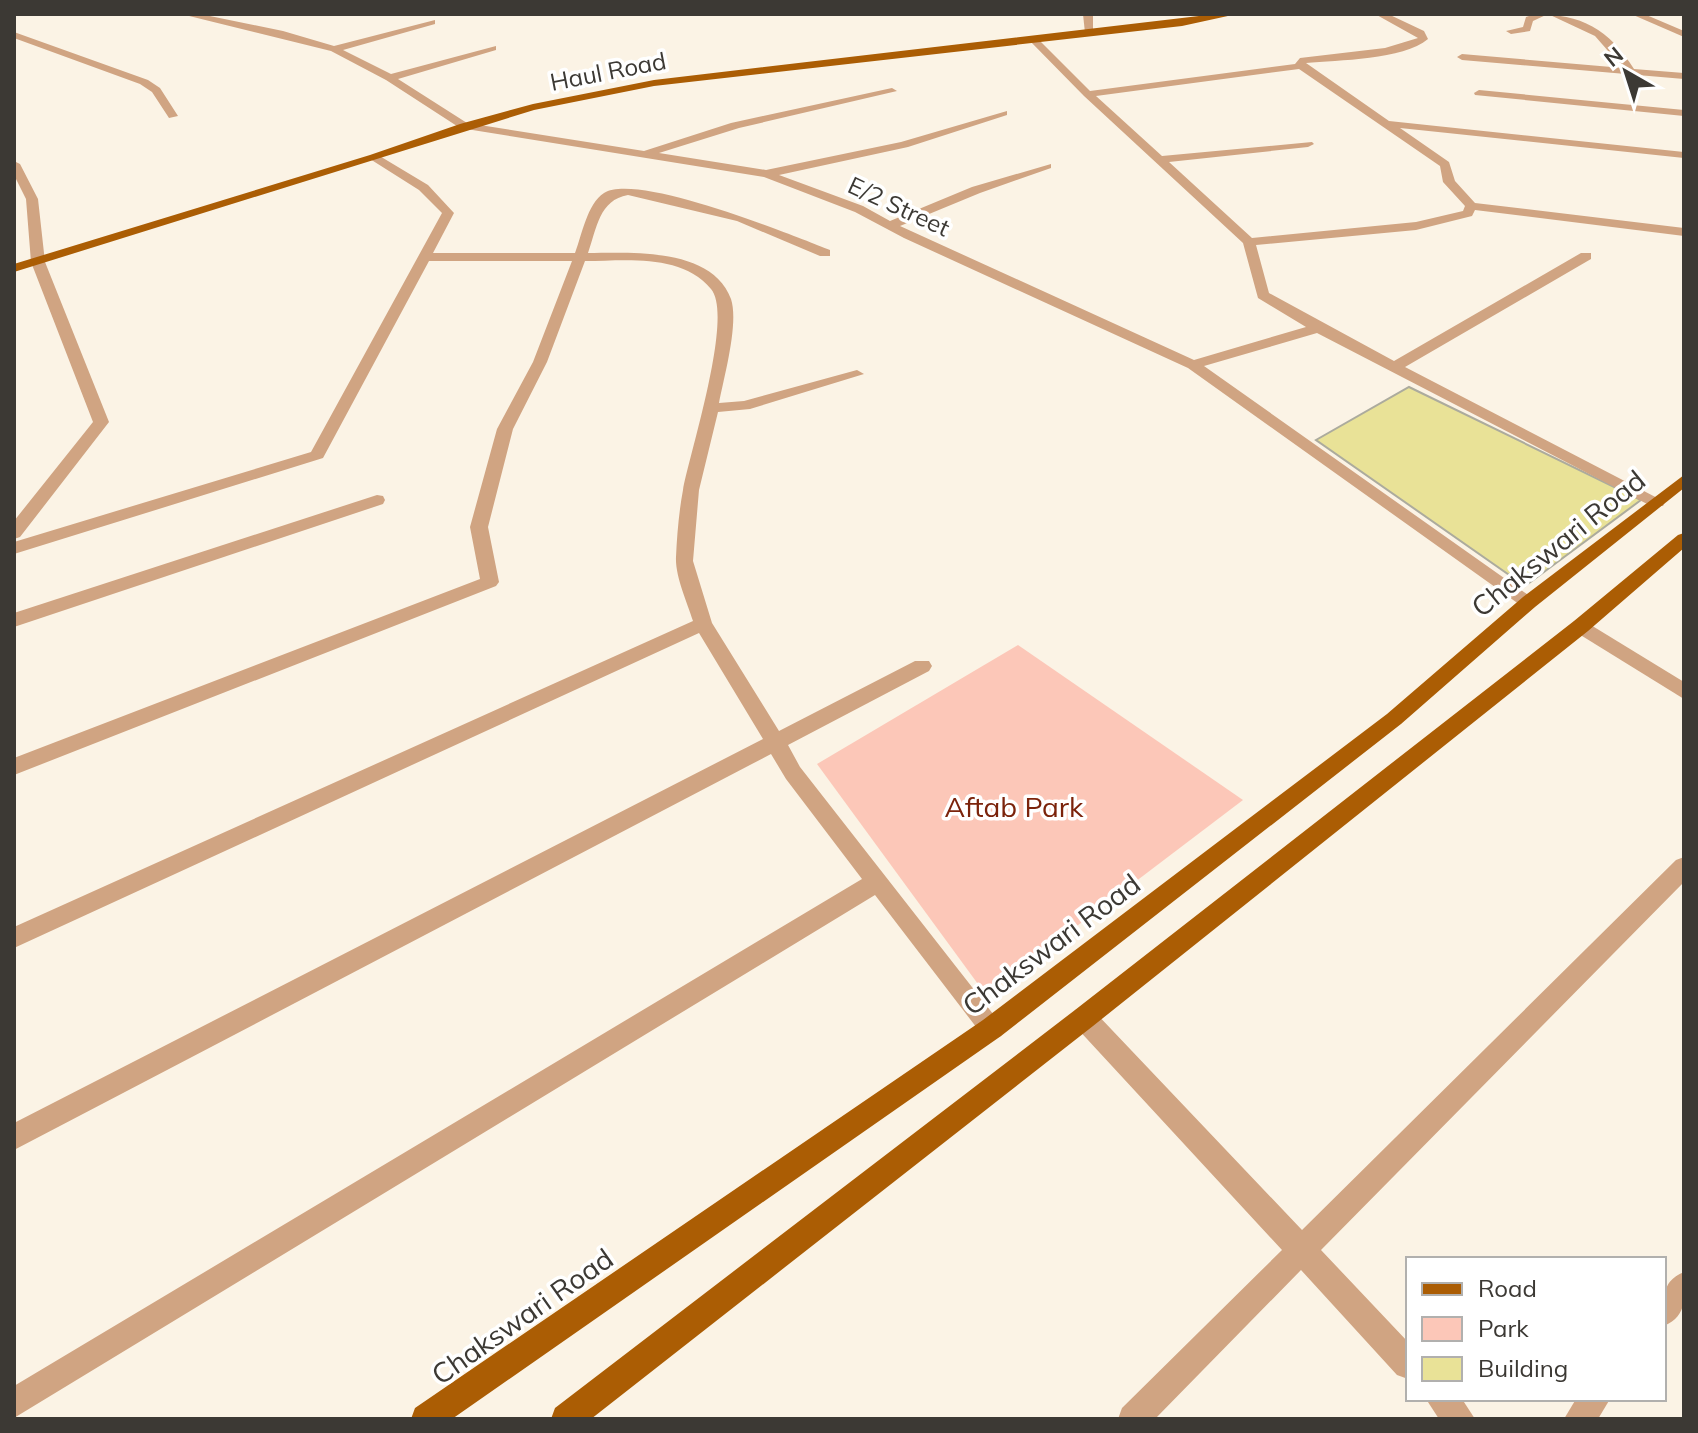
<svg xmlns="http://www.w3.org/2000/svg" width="1698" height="1433" font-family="Mulish,sans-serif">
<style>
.green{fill:#fcc7b8}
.building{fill:#e9e297;stroke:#acab9d;stroke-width:2}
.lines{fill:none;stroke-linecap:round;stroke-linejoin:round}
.minor{fill:#d0a482;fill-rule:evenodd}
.major{fill:#ab5d04;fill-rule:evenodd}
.labels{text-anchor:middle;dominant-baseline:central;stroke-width:7;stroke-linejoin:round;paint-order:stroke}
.far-street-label{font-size:24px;fill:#3c3934;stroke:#fff}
.street-label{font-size:28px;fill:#3c3934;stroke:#fff}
.park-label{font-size:28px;fill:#7b230b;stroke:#fff}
</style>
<rect width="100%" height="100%" fill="#fbf3e5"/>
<path class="green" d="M1018,645l225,155 -257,195 -169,-231z"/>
<path class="building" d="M1409,387l232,113 -116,86 -209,-146z"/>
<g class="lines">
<g class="minor">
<path d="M181,14h19l83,17 51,15 101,-26v4l-92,26 48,24 105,-28v4l-98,29 69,44 177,28 87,-28 161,-35 5,3 -158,37 -80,25 107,17 135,-28 106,-31v4l-99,32 -129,28 84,31 27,15 82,-34 79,-23v4l-71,25 -80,33 294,134 112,-33 -48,-29 -15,-55 -159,-147 -55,-56 8,-2 53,53 205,-27 5,-6 85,-10 33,-10 -43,-24h13l36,17 4,8c-25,21 -90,21 -122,24l83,58 295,31v6l-284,-30 49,34 6,19 20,22 209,25v8l-209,-26 -3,6 -56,14 -160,15 13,48 125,68 187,-108h10v6l-186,108 260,135 -2,4h-12l-334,-173 -113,33 334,236 -9,6 -6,-1 -335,-239 -284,-130 -49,-26 -91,-35 -304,-49 -74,-48 -55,-29zM1299,69l141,97 3,16 22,24 -2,5 -47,11 -164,16 -83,-76 139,-15 6,-3 -2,-2 -150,14 -66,-60z"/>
<path d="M1083,14h10v21l-8,-2z"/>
<path d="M1535,14c46,0 74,15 99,55l50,4v6l-222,-19 -5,-3 5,-3 161,14 -28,-32 -47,-22 -15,7 -3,10 -19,3 -5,-3 17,-4 3,-10z"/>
<path d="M1631,14h13l40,17v6z"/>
<path d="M14,32l134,48 12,8 18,28 -9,2 -17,-26 -12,-8 -126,-46z"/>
<path d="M1479,90l205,20v6l-209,-21 -1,-2z"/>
<path d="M370,155h8l50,30 26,28 -21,40h142c7,-18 12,-49 29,-60 33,-21 188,42 226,57v6h-10l-83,-35 -109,-26c-29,5 -31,33 -40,58 43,0 124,-6 143,46 8,24 -7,78 -12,104l25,-2 113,-31 7,4 -114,35 -32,3 -19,78 -6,71 19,62 67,108 136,-70h14l3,5 -3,5 -141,74 12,22 204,261 -3,8 -9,4 -9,-4 -108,-141 -861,523v-32l848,-507 -76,-100 -15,-25 -757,396v-27l749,-384 -64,-106 -685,315v-21l679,-306c-6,-19 -18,-45 -17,-64 1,-22 3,-46 7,-67 7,-38 51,-174 28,-201 -30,-36 -85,-28 -126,-28l-38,101 -34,67 -25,98 11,55 -3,4 -482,189v-17l466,-179 -10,-52 27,-98 36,-67 39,-101h-143l-106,197 -309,96v-12l297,-90 131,-239 -23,-23 -49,-31z"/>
<path d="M14,161l6,3 18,35 7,63 64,160 -89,115 -6,2v-18l79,-99 -62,-160 -5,-63 -12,-24z"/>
<path d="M377,495l6,1 2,4 -2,4 -369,123v-14z"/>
<path d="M1581,619l103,63v17l-110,-68 -2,-5 2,-5z"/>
<path d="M1684,857v25l-363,368 87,92v37l-11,-4 -96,-105 -146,149h-37l4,-11 160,-158 -207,-224 -3,-8 3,-8 9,-4 9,4 209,220 374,-370z"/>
<path d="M1684,1272c0,23 5,43 -20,54 0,-24 -5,-44 20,-54z"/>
<path d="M1426,1399h36l13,20h-36z"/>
<path d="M1576,1399h34l-12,20h-34z"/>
</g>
<g class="major">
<path d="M1216,14h21l-55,12 -528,60 -120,24 -520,162v-8l356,-109 90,-31 73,-20 121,-24z"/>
<path d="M1684,475v13l-149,119 -134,117 -400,312 -549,383h-41l4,-11 568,-388 404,-306 136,-117z"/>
<path d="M1684,533v15l-96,83 -495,395 -502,393h-40l4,-11 520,-398 499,-389 104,-86z"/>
</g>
</g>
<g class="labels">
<g class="far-street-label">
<text transform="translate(608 71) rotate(-11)">Haul Road</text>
<text transform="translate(899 206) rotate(25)">E/2 Street</text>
</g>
<g class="street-label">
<text transform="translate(1558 543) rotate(-39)">Chakswari Road</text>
<text transform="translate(1051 944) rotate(-37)">Chakswari Road</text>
<text transform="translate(522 1316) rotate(-35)">Chakswari Road</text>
</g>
<g class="park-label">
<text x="1014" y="806">Aftab Park</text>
</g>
</g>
<rect width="1698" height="1433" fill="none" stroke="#3c3934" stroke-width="32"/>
<rect x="1406" y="1257" width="260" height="144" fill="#ffffff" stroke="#b1b0ae" stroke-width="2"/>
<rect x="1422" y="1283" width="40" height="12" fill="#ab5d04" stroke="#b1b0ae" stroke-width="2"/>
<text x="1478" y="1297" font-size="24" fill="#3c3934">Road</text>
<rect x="1422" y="1317" width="40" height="24" fill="#fcc7b8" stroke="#b1b0ae" stroke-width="2"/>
<text x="1478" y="1337" font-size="24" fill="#3c3934">Park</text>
<rect x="1422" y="1357" width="40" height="24" fill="#e9e297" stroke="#b1b0ae" stroke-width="2"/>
<text x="1478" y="1377" font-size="24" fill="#3c3934">Building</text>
<g transform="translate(1626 72) rotate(321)" stroke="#ffffff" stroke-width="6" paint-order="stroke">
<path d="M0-6L14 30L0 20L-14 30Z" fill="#3c3934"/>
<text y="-12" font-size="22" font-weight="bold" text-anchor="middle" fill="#3c3934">N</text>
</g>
</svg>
